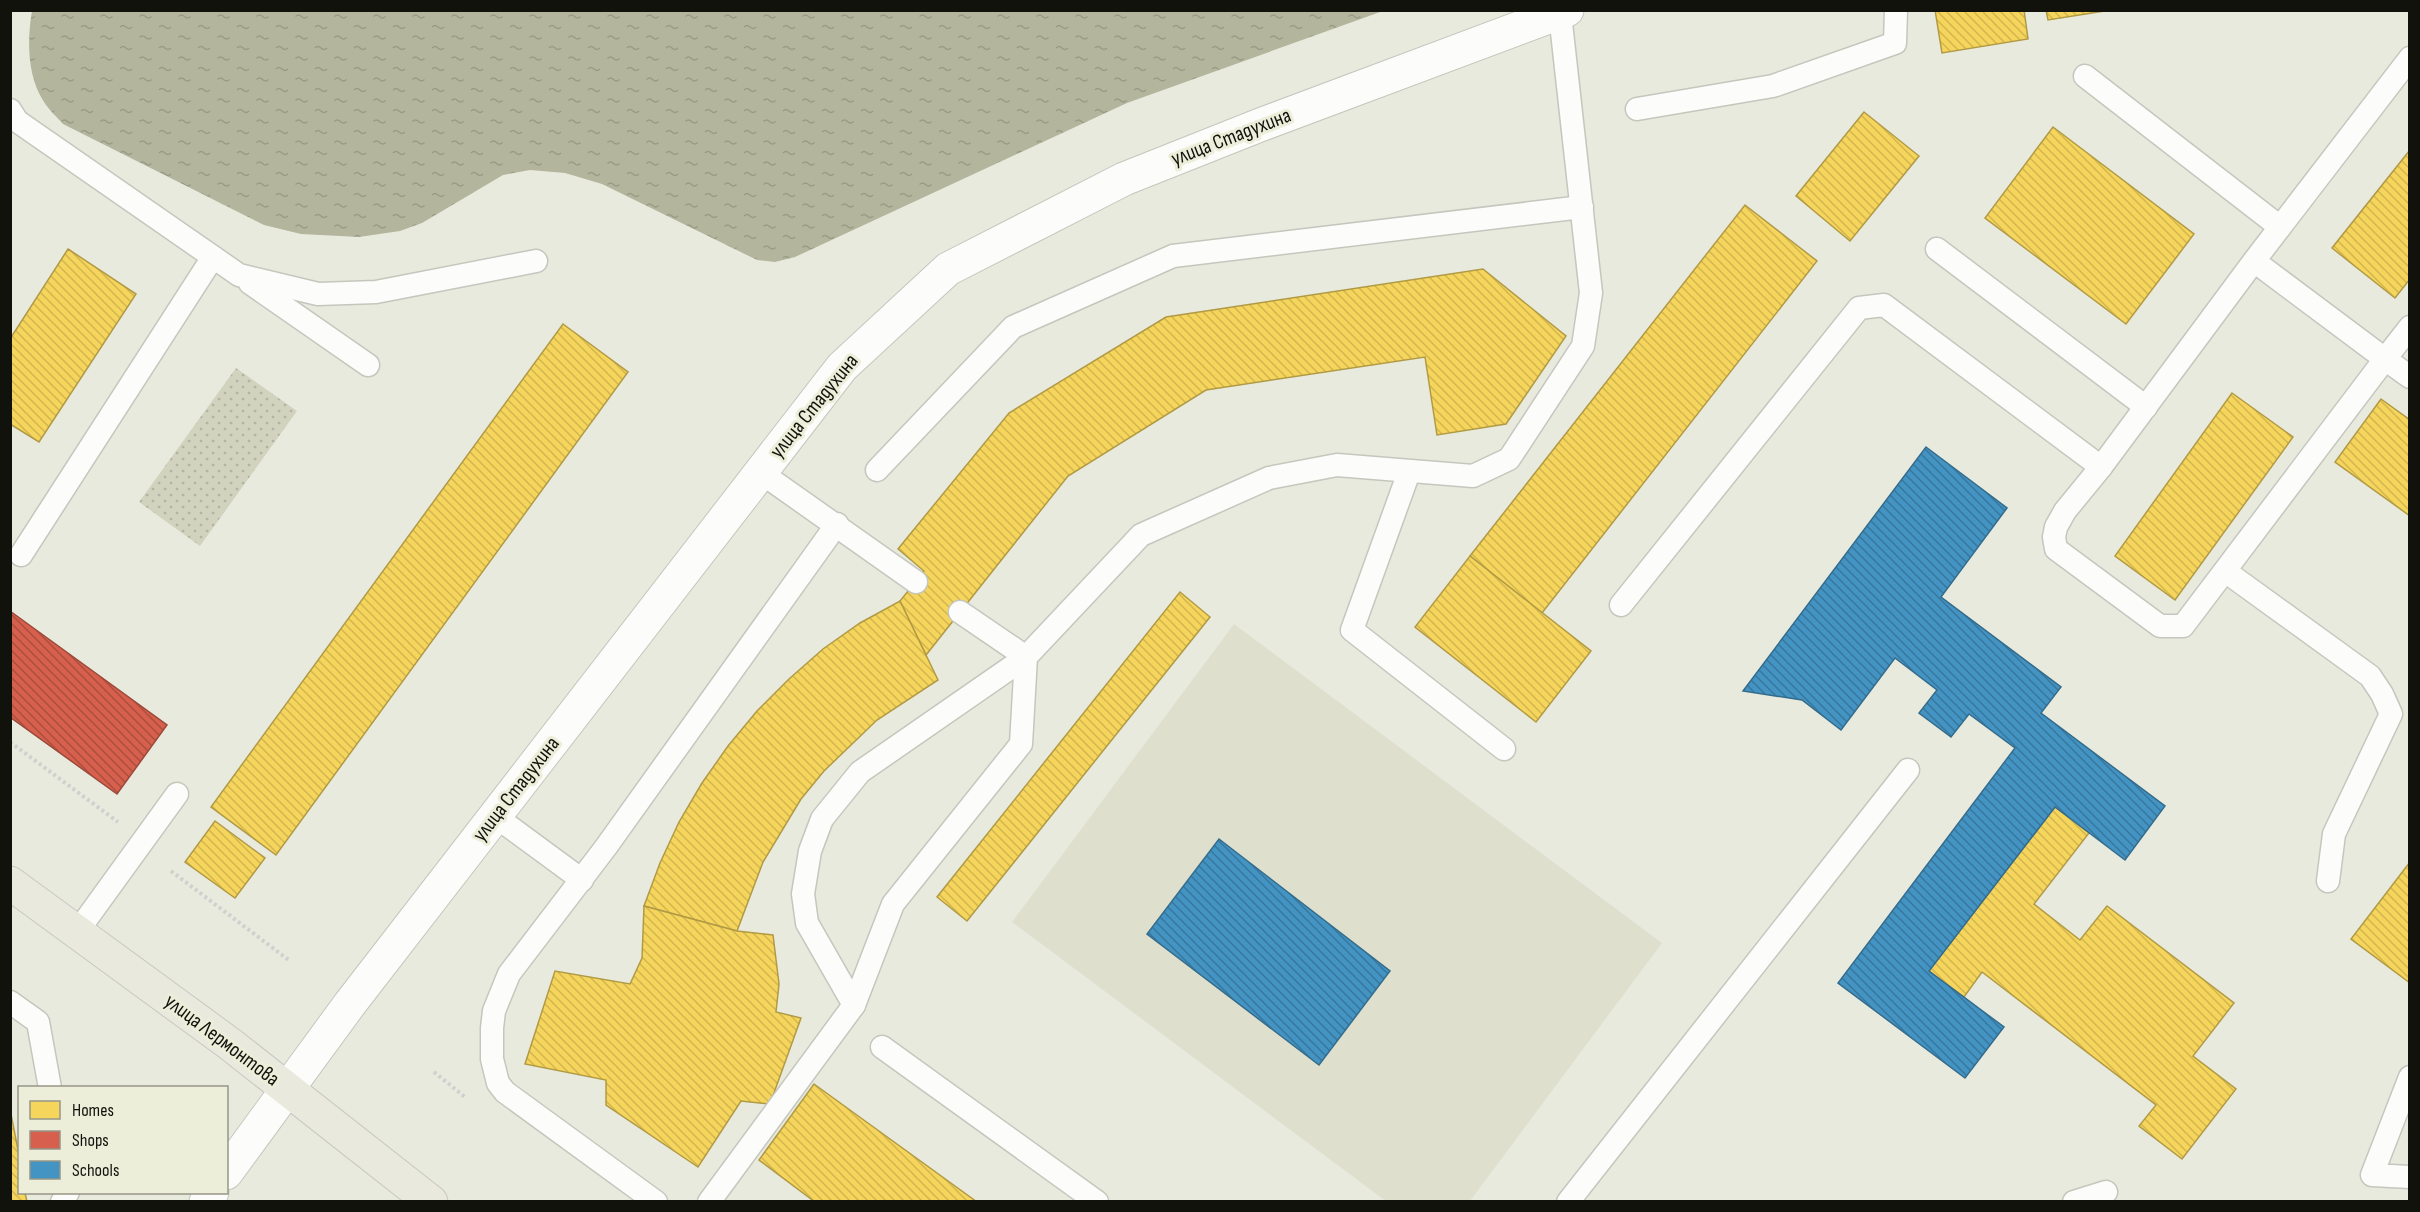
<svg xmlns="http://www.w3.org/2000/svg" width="2420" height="1212" font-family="'Sofia Sans Condensed',sans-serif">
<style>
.built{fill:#dee0cd}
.grass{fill:url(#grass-dots)}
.water{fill:url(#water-ripples)}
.homes{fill:url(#homes-back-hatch);stroke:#b19a44;stroke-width:1.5}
.shops{fill:url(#shops-back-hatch);stroke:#9b4939;stroke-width:1.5}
.schools{fill:url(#schools-back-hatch);stroke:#346c8c;stroke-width:1.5}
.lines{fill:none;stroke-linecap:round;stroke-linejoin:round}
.service-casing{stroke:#c5c6bd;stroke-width:25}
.tertiary-casing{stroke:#c5c6bd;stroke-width:35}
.primary-casing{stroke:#c7c8c2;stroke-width:35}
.path{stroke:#d0d0ce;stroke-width:4;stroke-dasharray:3 3;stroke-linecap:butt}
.service{stroke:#fcfcfa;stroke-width:22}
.tertiary{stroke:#fcfcfa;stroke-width:33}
.primary{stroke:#e9e9dd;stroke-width:33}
.labels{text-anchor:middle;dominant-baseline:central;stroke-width:6;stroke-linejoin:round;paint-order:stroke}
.street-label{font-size:21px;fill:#11120b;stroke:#edeeda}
</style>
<defs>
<pattern id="grass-dots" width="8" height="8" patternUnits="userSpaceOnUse" patternTransform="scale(1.5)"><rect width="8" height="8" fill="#d1d3be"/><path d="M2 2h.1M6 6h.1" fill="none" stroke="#b2b4a2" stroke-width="1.8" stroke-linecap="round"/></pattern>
<pattern id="water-ripples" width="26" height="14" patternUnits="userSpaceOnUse" patternTransform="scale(1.5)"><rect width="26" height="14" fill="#b3b59c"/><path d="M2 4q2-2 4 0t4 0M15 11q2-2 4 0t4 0" fill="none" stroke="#999b85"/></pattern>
<pattern id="homes-back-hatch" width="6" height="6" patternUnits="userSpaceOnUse" patternTransform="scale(1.5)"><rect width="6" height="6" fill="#f6d55c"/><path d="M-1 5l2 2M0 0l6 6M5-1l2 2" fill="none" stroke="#d2b64f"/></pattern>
<pattern id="shops-back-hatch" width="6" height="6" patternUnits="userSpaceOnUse" patternTransform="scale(1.5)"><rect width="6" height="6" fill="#d6604d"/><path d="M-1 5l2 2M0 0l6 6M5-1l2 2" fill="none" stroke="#ac4e3e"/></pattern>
<pattern id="schools-back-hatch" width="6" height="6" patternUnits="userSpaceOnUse" patternTransform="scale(1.5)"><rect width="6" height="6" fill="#4393c3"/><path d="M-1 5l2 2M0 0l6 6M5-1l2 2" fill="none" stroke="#37779d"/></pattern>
</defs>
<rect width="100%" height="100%" fill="#e9eade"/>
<path class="built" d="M1234,624l428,319 -192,258 -83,1 -375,-280z"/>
<path class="grass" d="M236,368l61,43 -97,135 -61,-44z"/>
<path class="water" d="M32,11v-1l1351,1 -256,92 -332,154 -20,5 -18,-2 -155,-76 -37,-11 -35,-3 -27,5 -81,48 -22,8 -41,6 -58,-3 -37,-9 -201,-101c-6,-7 -14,-14 -19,-22 -17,-26 -17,-62 -12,-91z"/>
<g class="homes">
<path d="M1935,10h89l4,29 -86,14z"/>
<path d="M2046,10h65l-63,10z"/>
<path d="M1864,112l55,44 -69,85 -54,-45z"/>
<path d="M2053,127l141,107 -68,90 -141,-106z"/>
<path d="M2410,150v129l-15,19 -63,-50z"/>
<path d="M1745,205l72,56 -275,352 -72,-57z"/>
<path d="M68,249l68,45 -97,148 -29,-18v-85z"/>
<path d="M1483,269l83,67 -60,88 -69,11 -12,-78 -219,33 -138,86 -142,179 -26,-54 24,-30 -26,-22 111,-136 157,-96z"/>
<path d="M563,324l65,48 -352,483 -65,-48z"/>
<path d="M2232,393l61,44 -118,163 -60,-44z"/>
<path d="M2381,399l29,21v96l-75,-54z"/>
<path d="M1470,556l121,95 -55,71 -121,-95z"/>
<path d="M1180,592l30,25 -243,304 -30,-24z"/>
<path d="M900,601l38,79 -61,40 -53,51 -23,28 -38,63 -26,69 -93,-25 16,-43 19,-41 23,-39 26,-37 29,-35 32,-32 34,-30 37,-26z"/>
<path d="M2055,807l34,26 -55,71 46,36 27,-34 127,97 -41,53 43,33 -54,70 -43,-33 17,-21 -174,-133 -18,25 -35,-26z"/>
<path d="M215,821l50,37 -30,40 -50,-36z"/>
<path d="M2410,862v121l-59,-44z"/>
<path d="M644,906l93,25 36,4 6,49 -3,28 25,6 -31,86 -29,-3 -43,66 -92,-62v-25l-81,-16 30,-93 75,13 12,-26z"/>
<path d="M814,1084l163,118h-162l-56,-42z"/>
<path d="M10,1109l10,51v32h5l2,10h-17z"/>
</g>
<path class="shops" d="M10,611l157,114 -50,69 -107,-77z"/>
<g class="schools">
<path d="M1926,447l81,61 -66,89 120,90 -20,26 124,93 -40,54 -70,-53 -126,164 75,56 -39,51 -127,-95 177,-235 -46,-34 -18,23 -32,-24 18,-23 -42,-32 -54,72 -39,-30 -59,-9z"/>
<path d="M1219,839l171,132 -71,94 -172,-131z"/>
</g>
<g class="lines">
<g class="service-casing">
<g id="service">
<path d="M2085,76l195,151"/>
<path d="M1637,109l136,-23 122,-43 1,-33"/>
<path d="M10,110l7,11 222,154 79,19 58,-2 160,-31"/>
<path d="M1937,249l209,158"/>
<path d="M2254,261l131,98 -202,267h-23l-104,-77 -2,-12 2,-10 9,-16 36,-44 153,-206 156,-203"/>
<path d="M250,283l118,82"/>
<path d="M2410,327l-25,32 25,18"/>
<path d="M877,470l136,-143 160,-71 409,-49"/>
<path d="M760,472l156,110"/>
<path d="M1409,472l-57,158 152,119"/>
<path d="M21,555l192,-298"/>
<path d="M2225,571l145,105 12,18 9,20 -57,120 -6,47"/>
<path d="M1621,605l238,-297 25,-3 217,162"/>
<path d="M495,816l87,64"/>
<path d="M77,932l100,-138"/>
<path d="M10,1002l28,20 12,66"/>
<path d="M854,1005l-47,-82 -4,-29 7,-43 12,-32 38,-47 166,-115 -66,-45"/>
<path d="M882,1047l215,155"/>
<path d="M2410,1077l-38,98 38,2"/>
<path d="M62,1202l6,-10"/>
<path d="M656,1202l-151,-110 -7,-9 -6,-24v-31l2,-17 15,-37 97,-127 231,-323"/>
<path d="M709,1202l145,-197 39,-101 128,-160 5,-87 115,-122 128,-57 68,-13 136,11 36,-17 74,-113 8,-53 -31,-279"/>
<path d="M1568,1202l340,-432"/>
<path d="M2074,1202l32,-10"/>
</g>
</g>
<g class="tertiary-casing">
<g id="tertiary">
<path d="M226,1173l123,-168 493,-638 106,-98 176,-90 136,-54 307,-115"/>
<path d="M206,1202l6,-10"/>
</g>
</g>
<g class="primary-casing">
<path id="primary" d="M10,883l220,161 201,158"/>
</g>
<g class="path">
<path d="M10,742l108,80"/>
<path d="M171,871l119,90"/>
<path d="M434,1072l31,25"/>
</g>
<use href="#service" class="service"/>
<use href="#tertiary" class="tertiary"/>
<use href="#primary" class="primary"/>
</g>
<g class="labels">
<g class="street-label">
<text transform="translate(1231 137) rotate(-21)">улица Стадухина</text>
<text transform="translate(814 406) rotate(-51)">улица Стадухина</text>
<text transform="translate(516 789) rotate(-52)">улица Стадухина</text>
<text transform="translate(222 1040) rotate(37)">улица Лермонтова</text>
</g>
</g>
<rect width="2420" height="1212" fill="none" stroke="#11120b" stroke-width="24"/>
<rect x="18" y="1086" width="210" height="108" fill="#edeeda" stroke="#959687" stroke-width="1.5"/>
<rect x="30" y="1101" width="30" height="18" fill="#f6d55c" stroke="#959687" stroke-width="1.5"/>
<text x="72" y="1116" font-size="18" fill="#11120b">Homes</text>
<rect x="30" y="1131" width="30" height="18" fill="#d6604d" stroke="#959687" stroke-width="1.5"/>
<text x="72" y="1146" font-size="18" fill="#11120b">Shops</text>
<rect x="30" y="1161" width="30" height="18" fill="#4393c3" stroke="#959687" stroke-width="1.5"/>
<text x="72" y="1176" font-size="18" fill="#11120b">Schools</text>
</svg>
